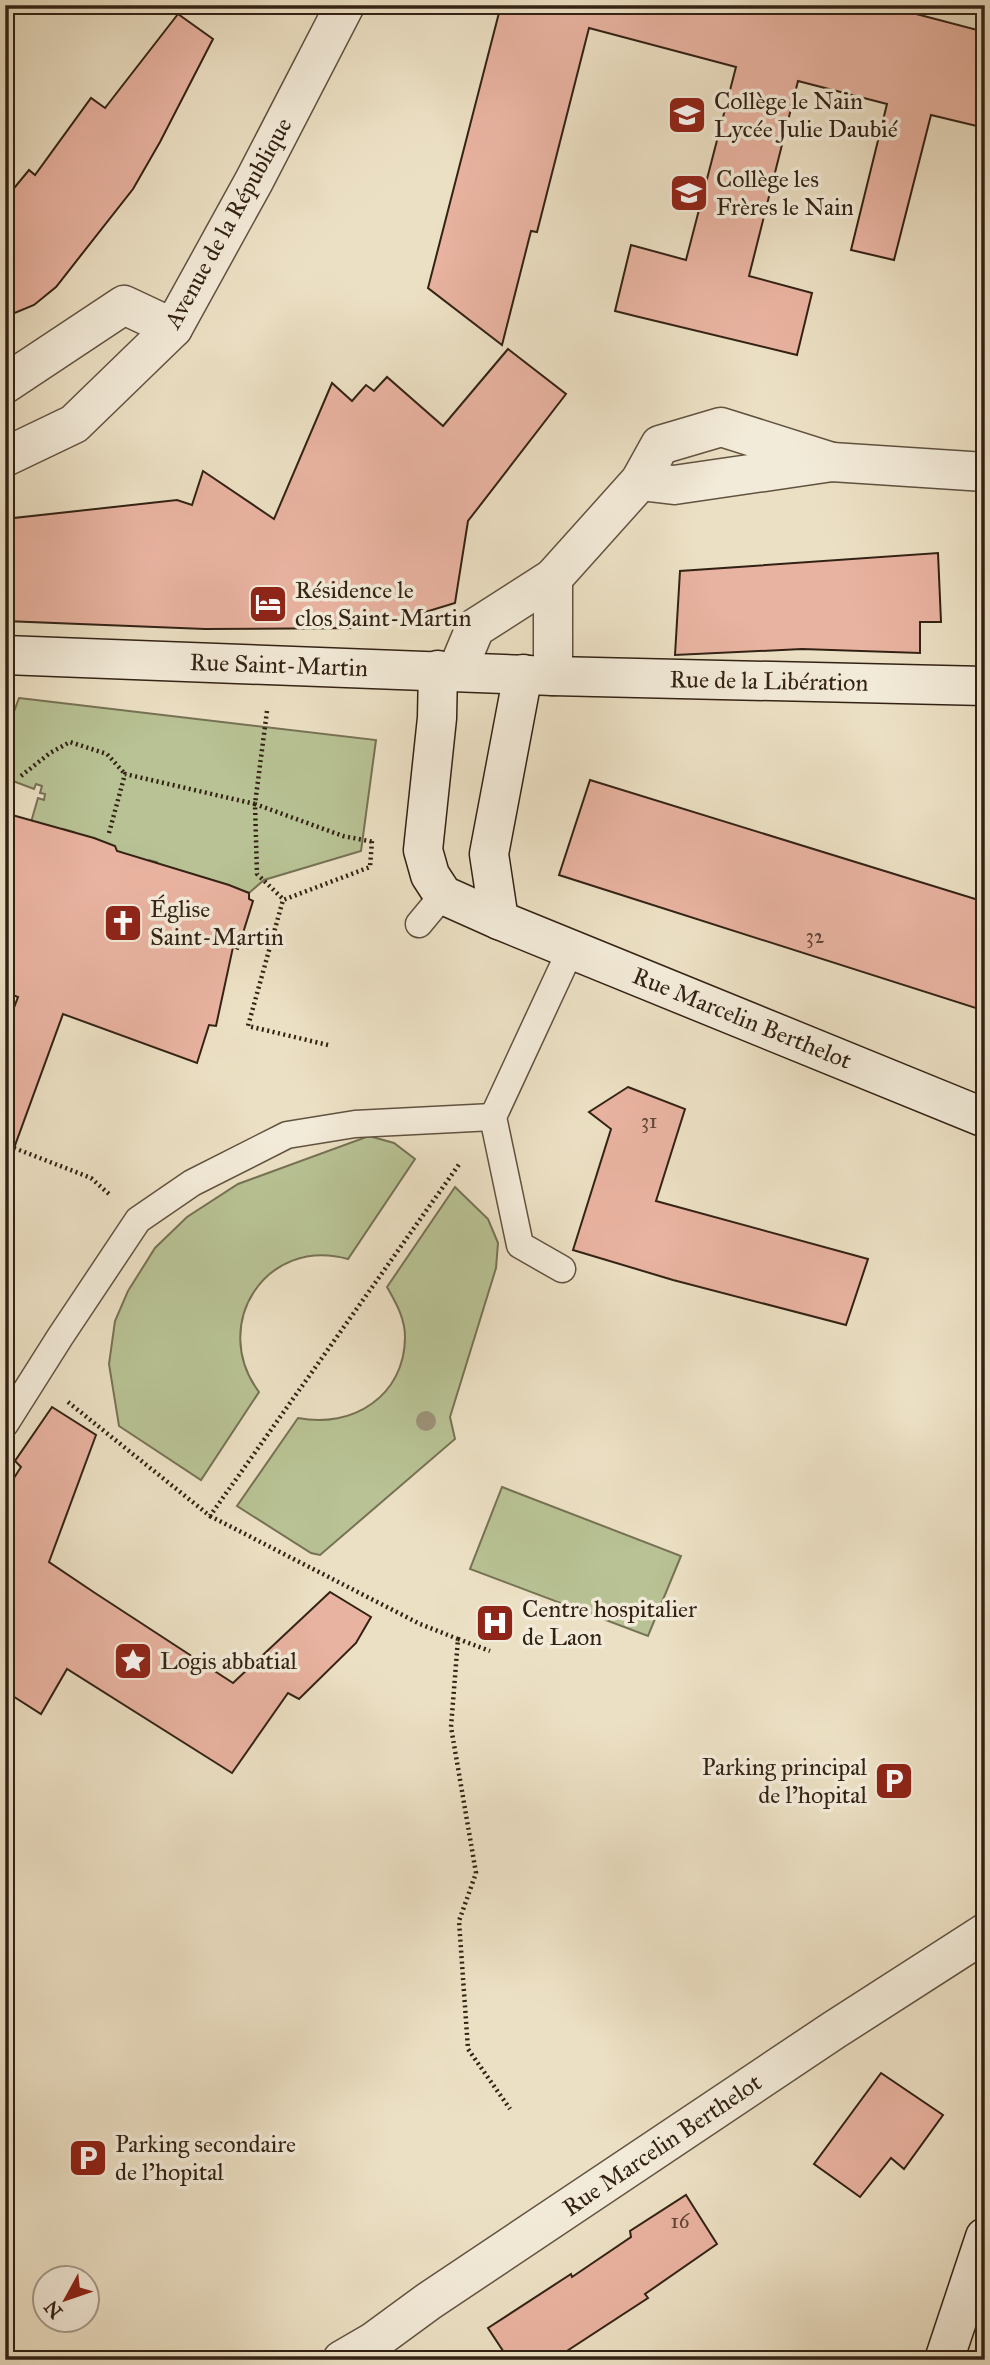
<svg xmlns="http://www.w3.org/2000/svg" width="990" height="2365" font-family="'IM FELL Great Primer',serif">
<style>
.green{fill:#b8c294;stroke:#767254;stroke-width:2}
.building{fill:#e9b3a1;stroke:#332214;stroke-width:2}
.lines{fill:none;stroke-linecap:round;stroke-linejoin:round}
.lane-casing{stroke:#615240;stroke-width:29}
.street-casing{stroke:#615240;stroke-width:41}
.secondary-casing{stroke:#332214;stroke-width:41}
.path{stroke:#332214;stroke-width:4.5;stroke-dasharray:2 3.5;stroke-linecap:butt}
.lane{stroke:#f3ebd9;stroke-width:26}
.street{stroke:#f3ebd9;stroke-width:38}
.secondary{stroke:#f3ebd9;stroke-width:38}
.tree{fill:#9c9278}
.labels{text-anchor:middle;dominant-baseline:central;stroke-width:7;stroke-linejoin:round;paint-order:stroke}
.number-label{font-size:21px;fill:#604637}
.poi-label{font-size:24px;fill:#332214;stroke:#f3ebd9;text-anchor:start}
.street-label{font-size:24px;fill:#332214;stroke:#f3ebd9}
</style>
<rect width="100%" height="100%" fill="#ece0c4"/>
<filter id="stains"><feTurbulence type="fractalNoise" baseFrequency=".00286" numOctaves="4"/><feColorMatrix values="0 0 0 0 .2 0 0 0 0 .09 0 0 0 0 .02 0 0 0 .5 -.17"/></filter>
<radialGradient id="worn" r=".72"><stop offset=".6" stop-color="#630" stop-opacity="0"/><stop offset="1" stop-color="#630" stop-opacity=".3"/></radialGradient>
<g class="green">
<path d="M19,698l357,42 -15,111 -97,29 -15,13 -90,-26 -2,-5 -8,-2 -4,3 -71,-27v-4l-11,-3 -1,4 -31,-11 7,-24 6,2 1,-6 -5,-1 2,-7 -6,-2 -2,5 -29,-11v-42z"/>
<path d="M369,1136l25,7 21,16 -67,100c-82,-23 -139,66 -89,133l-58,88 -82,-54 -10,-62 6,-43 13,-30 27,-43 32,-31 51,-33z"/>
<path d="M455,1187l33,32 10,24 -2,25 -46,149 5,22 -135,116 -9,-2 -74,-47 61,-88c54,11 107,-22 107,-81 0,-19 -9,-34 -18,-50z"/>
<path d="M502,1487l179,69 -33,80 -178,-67z"/>
</g>
<g class="building">
<path d="M501,5h401l-1,5 84,22v96l-54,-13 -37,145 -43,-10 36,-146 -89,-23 -49,195 63,17 -15,62 -162,-39 -20,-5 16,-66 55,15 50,-193 -147,-39 -52,204 -6,-1 -29,114 -74,-57z"/>
<path d="M178,14l35,25 -53,103 -27,47 -77,98 -22,18 -29,12v-118l24,-29 6,5 56,-77 14,10z"/>
<path d="M508,349l58,45 -98,127 -13,82 -82,25 -168,1 -200,-8v-102l172,-19 15,5 11,-34 71,48 58,-136 20,18 14,-16 8,6 13,-14 56,49z"/>
<path d="M938,553l3,69h-21v31l-118,-4 -127,6 5,-84z"/>
<path d="M590,780l395,122v109l-426,-136z"/>
<path d="M5,813l89,25 21,8 2,5 112,34 20,8v6l4,2 -15,48 -5,-2 -17,79 -7,-1 -12,38 -134,-49 -53,145 -5,-1v-127l13,-34 -13,-5z"/>
<path d="M628,1087l57,22 -29,92 212,58 -22,66 -173,-45 -100,-30 38,-121 -22,-17z"/>
<path d="M52,1407l44,28 -47,127 46,31 138,90 97,-91 41,25 -15,26 -57,56 -11,-6 -56,80 -165,-104 -26,45 -36,-23v-199l16,-25 -6,-6z"/>
<path d="M881,2073l62,42 -39,54 -13,-11 -31,39 -46,-33z"/>
<path d="M686,2195l31,49 -72,50 3,4 -95,62h-44l-21,-32 83,-54 1,3 59,-40 -1,-6z"/>
</g>
<g class="lines">
<g class="lane-casing">
<g id="lane">
<path d="M419,924l24,-29"/>
<path d="M562,1269l-42,-24 -27,-128 78,-168"/>
<path d="M5,1424l55,-87 78,-117 54,-37 95,-48 68,-11 138,-7"/>
</g>
</g>
<g class="street-casing">
<g id="street">
<path d="M5,384l119,-79 49,23"/>
<path d="M5,457l69,-33 99,-96 81,-147 91,-176"/>
<path d="M640,481l34,4 158,-23 153,10"/>
<path d="M457,671l18,-43 78,-50 87,-97 20,-36 61,-18 111,35"/>
<path d="M553,676v-98"/>
<path d="M342,2360l31,-18 56,-41 405,-271 151,-97"/>
</g>
</g>
<g class="secondary-casing">
<g id="secondary">
<path d="M5,655l548,21 432,10"/>
<path d="M438,670l-1,48 -14,132 7,25 13,20 56,25 486,198"/>
<path d="M499,920l-10,-66 34,-180"/>
<path d="M944,2360l41,-123"/>
</g>
</g>
<g class="path">
<path d="M267,711l-12,93 88,32 31,6"/>
<path d="M21,776l29,-23 20,-11 37,12 18,20"/>
<path d="M109,833l16,-59 130,30 2,70 26,25"/>
<path d="M328,1045l-80,-19 35,-126 87,-33 2,-26"/>
<path d="M14,1148l77,30 18,16"/>
<path d="M68,1402l142,114 250,-353"/>
<path d="M210,1516l210,108 38,15 -7,88 25,146 -17,48 9,128 42,60"/>
<path d="M458,1639l32,12"/>
</g>
<use href="#lane" class="lane"/>
<use href="#street" class="street"/>
<use href="#secondary" class="secondary"/>
</g>
<circle class="tree" cx="426" cy="1421" r="10"/>
<defs>
<g id="school-square" transform="scale(2.0125)"><rect x="-9" y="-9" width="18" height="18" rx="4" fill="#8f2418" stroke="#f3ebd9"/><path d="M0-5L7-2L0 1L-7-2ZM-4 1L0 2.5L4 1V4Q0 6-4 4Z" fill="#fff"/></g>
<g id="hotel-square" transform="scale(2.0125)"><rect x="-9" y="-9" width="18" height="18" rx="4" fill="#8f2418" stroke="#f3ebd9"/><path d="M-6-4.5h1.5V1H6V5H4.5V3h-9V5H-6ZM-4 0a1.8 1.8 0 1 1 3.6 0ZM.5 0V-2.5h3Q6-2.5 6 0Z" fill="#fff"/></g>
<g id="church-square" transform="scale(2.0125)"><rect x="-9" y="-9" width="18" height="18" rx="4" fill="#8f2418" stroke="#f3ebd9"/><path d="M-1.2-6h2.4v3.5h3.3v2.4h-3.3V6h-2.4V-.1h-3.3v-2.4h3.3Z" fill="#fff"/></g>
<g id="hospital-square" transform="scale(2.0125)"><rect x="-9" y="-9" width="18" height="18" rx="4" fill="#8f2418" stroke="#f3ebd9"/><path d="M-5-5h3v3.5h4V-5h3V5h-3V1.5h-4V5h-3Z" fill="#fff"/></g>
<g id="sight-square" transform="scale(2.0125)"><rect x="-9" y="-9" width="18" height="18" rx="4" fill="#8f2418" stroke="#f3ebd9"/><path d="M0-6L1.8-2.2L6-1.7L2.9 1.2L3.7 5.4L0 3.3L-3.7 5.4L-2.9 1.2L-6-1.7L-1.8-2.2Z" fill="#fff"/></g>
<g id="parking-square" transform="scale(2.0125)"><rect x="-9" y="-9" width="18" height="18" rx="4" fill="#8f2418" stroke="#f3ebd9"/><path d="M-3.5-5.5H1a3.5 3.5 0 0 1 0 7H-1V5.5H-3.5ZM-1-3.4V-.6H.8a1.4 1.4 0 0 0 0-2.8Z" fill="#fff"/></g>
</defs>
<g fill-rule="evenodd">
<use href="#school-square" x="687" y="115"/>
<use href="#school-square" x="689" y="193"/>
<use href="#hotel-square" x="268" y="604"/>
<use href="#church-square" x="123" y="923"/>
<use href="#hospital-square" x="495" y="1623"/>
<use href="#sight-square" x="133" y="1661"/>
<use href="#parking-square" x="894" y="1781"/>
<use href="#parking-square" x="88" y="2158"/>
</g>
<g class="labels">
<g class="number-label">
<text x="815" y="936">32</text>
<text x="649" y="1121">31</text>
<text x="680" y="2221">16</text>
</g>
<g class="poi-label">
<text x="714" y="101">Collège le Nain<tspan x="714" dy="28">Lycée Julie Daubié</tspan></text>
<text x="716" y="179">Collège les<tspan x="716" dy="28">Frères le Nain</tspan></text>
<text x="295" y="590">Résidence le<tspan x="295" dy="28">clos Saint-Martin</tspan></text>
<text x="150" y="909">Église<tspan x="150" dy="28">Saint-Martin</tspan></text>
<text x="522" y="1609">Centre hospitalier<tspan x="522" dy="28">de Laon</tspan></text>
<text x="160" y="1661">Logis abbatial</text>
<text x="867" y="1767" text-anchor="end">Parking principal<tspan x="867" dy="28">de l'hopital</tspan></text>
<text x="115" y="2144">Parking secondaire<tspan x="115" dy="28">de l'hopital</tspan></text>
</g>
<g class="street-label">
<text transform="translate(228 223) rotate(-61)">Avenue de la République</text>
<text transform="translate(279 665) rotate(2)">Rue Saint-Martin</text>
<text transform="translate(769 681) rotate(1)">Rue de la Libération</text>
<text transform="translate(742 1018) rotate(22)">Rue Marcelin Berthelot</text>
<text transform="translate(662 2145) rotate(-34)">Rue Marcelin Berthelot</text>
</g>
</g>
<rect width="990" height="2365" fill="none" stroke="#ece0c4" stroke-width="28"/>
<rect x="7" y="7" width="976" height="2351" fill="none" stroke="#332214" stroke-width="3.5"/>
<rect x="14" y="14" width="962" height="2337" fill="none" stroke="#332214" stroke-width="2"/>
<g transform="translate(66 2299) rotate(230)"><circle r="33" fill="#f3ebd9" stroke="#a69b8a" stroke-width="2"/>
<path d="M0-5L12 26L0 18L-12 26Z" fill="#8f2418"/>
<text y="-10" font-size="19" font-weight="bold" text-anchor="middle" fill="#332214">N</text>
</g>
<rect width="100%" height="100%" filter="url(#stains)"/>
<rect width="100%" height="100%" fill="url(#worn)"/>
</svg>
